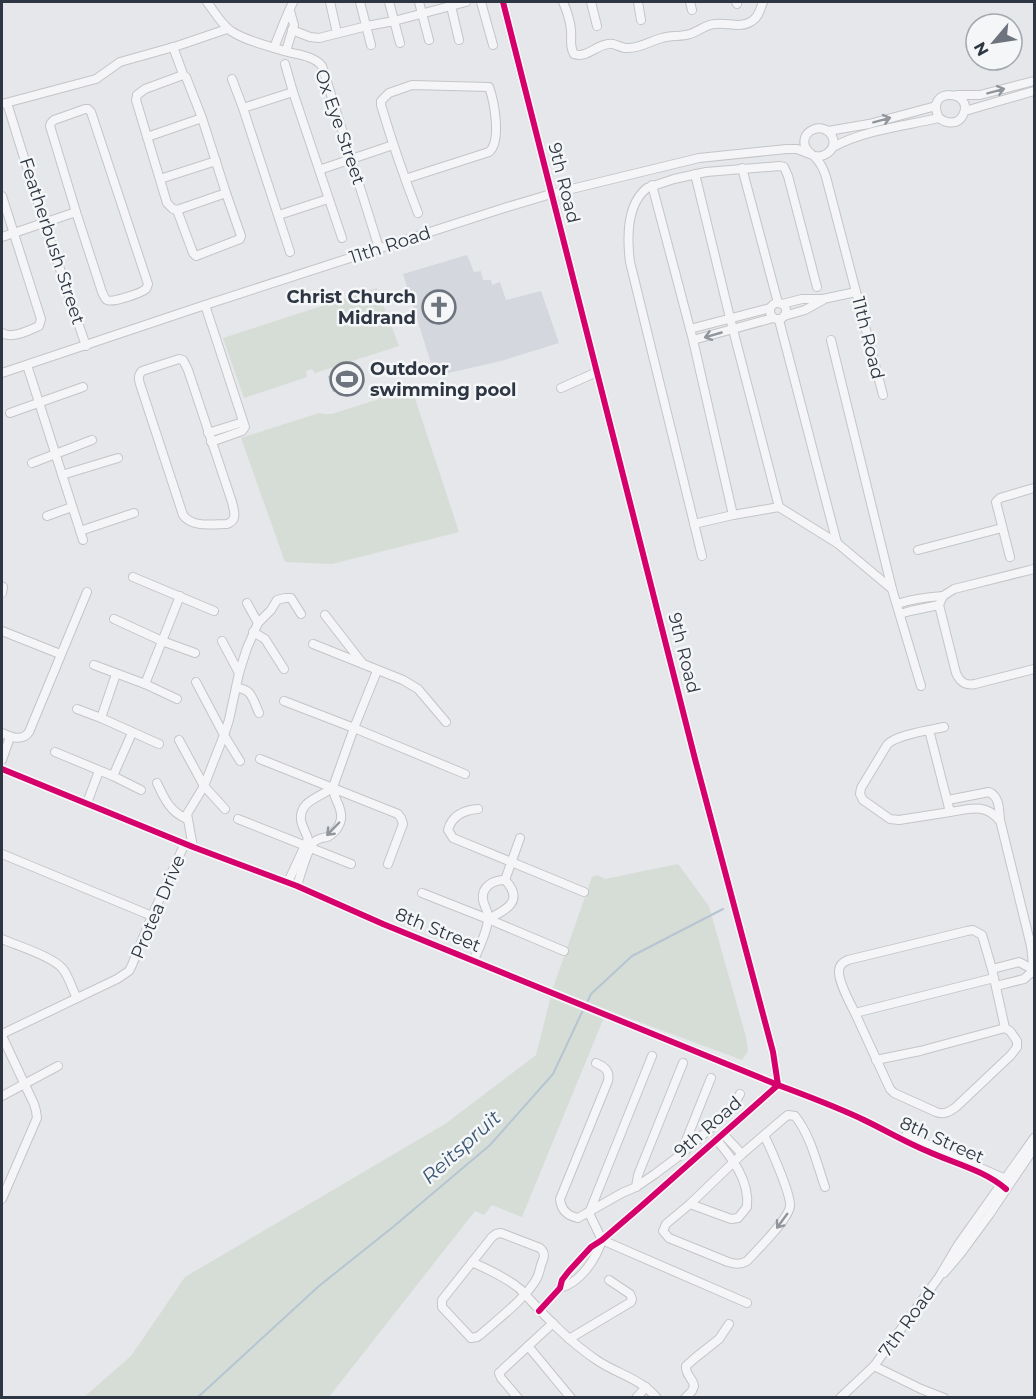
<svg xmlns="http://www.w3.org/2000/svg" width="1036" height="1399" font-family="Montserrat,sans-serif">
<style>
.built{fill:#d4d7dd}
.green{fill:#d6ddd6}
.water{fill:#b6c5d2}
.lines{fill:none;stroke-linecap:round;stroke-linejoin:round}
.stream{stroke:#b6c5d2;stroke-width:2}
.minor-casing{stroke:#c3c5c8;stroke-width:10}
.minor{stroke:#f5f5f7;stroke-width:8}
.cycleway-casing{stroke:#f4f6f8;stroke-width:10}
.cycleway{stroke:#d6006c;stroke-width:6}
.oneway{stroke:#91969c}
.labels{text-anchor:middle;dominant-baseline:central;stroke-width:5;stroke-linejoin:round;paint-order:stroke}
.street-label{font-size:18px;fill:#2d3642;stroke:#f4f6f8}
.poi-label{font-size:18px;font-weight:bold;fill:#2d3642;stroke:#f4f6f8;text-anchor:end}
.water-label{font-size:20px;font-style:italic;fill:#3a5774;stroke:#f4f6f8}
</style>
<rect width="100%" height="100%" fill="#e5e7ea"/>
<path class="built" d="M467,255l7,17 7,-1 2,9h8l1,5 8,-3 6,18 35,-9 18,52 -58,18 -66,15 -32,-102z"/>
<g class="green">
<path d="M377,288l22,58 -84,27 -3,-4 -6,2 1,6 -63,21 -21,-60z"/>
<path d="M410,383l49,149 -127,32 -47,-2 -44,-124 78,-25 6,1h7l47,-15 -2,-6z"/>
<path d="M678,864l31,42 37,131 2,14 -6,9 -135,-50 -85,207 -30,-12 -8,10 -9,-4 -146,186 -246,1 48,-42 54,-79 260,-153 91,-69 17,-67 39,-111 5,-2 8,4z"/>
</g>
<path class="water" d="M360,366l5,16 -32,10 -5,-16z"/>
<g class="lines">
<g class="stream">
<path d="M587,1003l4,-9 41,-38 91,-47"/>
<path d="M197,1398l122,-112 74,-59 97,-82 63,-71 31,-66"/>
</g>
<g class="minor-casing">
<g id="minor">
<path d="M207,2c7,9 14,22 24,29 15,10 35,14 53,20 13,4 29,4 38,15l57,182"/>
<path d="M330,2l7,31"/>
<path d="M360,2l11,43"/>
<path d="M389,2l11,41"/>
<path d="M419,2l10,38"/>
<path d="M450,2l9,38"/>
<path d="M481,2l12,43"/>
<path d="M503,2l192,757 78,293 5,33 -140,124 -36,31 -11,7 -22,24 -7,9 -2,8 -21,23"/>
<path d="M563,2c4,9 7,18 8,28 1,9 -2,16 3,24 14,5 24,-12 39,-10 4,1 9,4 13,4 13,1 24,-7 36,-10 9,-3 19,-1 28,-4 8,-2 16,-10 25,-10 13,-2 25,5 37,-3 7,-4 8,-12 11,-19"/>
<path d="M591,2l6,24"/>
<path d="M638,2l3,18"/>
<path d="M690,2l2,8"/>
<path d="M736,2l1,2"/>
<path d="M292,30l18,7 9,1 48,-12 27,-5 72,-19"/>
<path d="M173,47l10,27"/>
<path d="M274,48c6,-16 12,-31 19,-46"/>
<path d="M286,51l8,-26 -4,-14"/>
<path d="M285,64l8,28 49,146"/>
<path d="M183,75l-38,14 -8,6 -1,5 31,103 6,6 4,1 49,-17 -24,-75 -16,-41"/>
<path d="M232,79l11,29 47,144"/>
<path d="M957,95h23l54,-14"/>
<path d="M7,103l37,119 42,124"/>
<path d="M2,104l94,-25 24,-17 57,-16 50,-17"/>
<path d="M243,108l50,-16"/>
<path d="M85,109h3l3,3 57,172c-1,2 -1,4 -2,5 -5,4 -33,14 -39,11 -2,-1 -4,-6 -5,-8l-26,-80 -26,-86 1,-3 3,-3z"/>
<path d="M965,111l69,-20"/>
<path d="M828,131l41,-7 67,-18"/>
<path d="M147,137l55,-19"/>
<path d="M833,147c32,-17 71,-21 106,-29 8,6 19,7 24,-3 13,-25 -40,-29 -24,3"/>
<path d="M814,156c11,2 24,-7 18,-20 -8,-15 -32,-6 -27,10 2,6 5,7 9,10 5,5 10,14 12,21l57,218"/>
<path d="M742,168l36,135"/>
<path d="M319,170l74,-25"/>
<path d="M695,174l35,144 49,189"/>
<path d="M160,179l56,-18"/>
<path d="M405,179l84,-27c13,-11 5,-51 0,-65l-77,-2 -23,8 -8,8v4c11,37 23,72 37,108"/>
<path d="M652,185l41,155 40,175"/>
<path d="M2,196l39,123 -2,7c-11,5 -27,13 -37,7"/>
<path d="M177,210l16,43 3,3 44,-17 1,-3 -15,-43"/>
<path d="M279,215l49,-16"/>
<path d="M2,237l74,-25"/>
<circle cx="778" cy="311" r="8"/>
<path d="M782,304l20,-5h21l33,-7"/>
<path d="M205,305l40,122 -3,4 -31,11"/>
<path d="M784,316l21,-6 18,-10"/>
<path d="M779,320l58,223"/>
<path d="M690,329l80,-21"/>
<path d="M693,340l80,-22"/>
<path d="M831,340l61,249 29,97"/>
<path d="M179,359l4,1 5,10 44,132c2,9 6,18 -5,22 -14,0 -35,4 -44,-9l-42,-128c-2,-6 -4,-11 1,-16z"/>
<path d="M27,365l56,175"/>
<path d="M2,373l203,-68 299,-97 47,-14 148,-36 88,-9h10l13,5"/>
<path d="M561,388l36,-16"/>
<path d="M10,413l73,-26"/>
<path d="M208,433l35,-11"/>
<path d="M32,463l60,-23"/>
<path d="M62,475l56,-17"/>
<path d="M47,516l25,-9"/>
<path d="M694,524l39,-9 46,-8 58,36 55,46"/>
<path d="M80,531l54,-18"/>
<path d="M918,550l84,-22"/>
<path d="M702,556l-72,-294c-3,-24 -3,-58 17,-74l27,-9 32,-7 74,-6 4,1 4,9 29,111"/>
<path d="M1010,557l-14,-55 4,-4 34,-10"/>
<path d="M1034,569l-80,20 -11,7 -4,9 17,68c4,9 9,13 19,11l59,-15"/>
<path d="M133,577l81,34"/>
<path d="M2,593l1,-6"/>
<path d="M247,603l11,20"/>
<path d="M897,604c15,-5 30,-7 46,-8"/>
<path d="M900,614l10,-3 29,-6"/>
<path d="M325,615l38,49"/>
<path d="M114,619l48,22 33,12"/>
<path d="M2,631l58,23"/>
<path d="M253,632l12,7 19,30"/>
<path d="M222,641l17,32"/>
<path d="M313,644l90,36 15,9 28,33"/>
<path d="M94,665l51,19 32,15"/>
<path d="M196,682l28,53 16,26"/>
<path d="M145,684l35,-88"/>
<path d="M236,688c16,0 17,12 23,25"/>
<path d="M284,701l70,27 111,46"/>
<path d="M77,709l24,9 58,26"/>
<path d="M101,718l15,-44"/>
<path d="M929,730l21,82 -51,8 -9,-1 -27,-19 -3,-6 1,-6 26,-43c8,-10 43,-15 57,-18"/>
<path d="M2,733c9,4 20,9 27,-1l58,-140"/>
<path d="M179,740l25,46 21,23"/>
<path d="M55,752l58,24 28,14"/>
<path d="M260,759l138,55 3,4 2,6 -15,40"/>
<path d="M2,760l8,-23"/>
<path d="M2,769l191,78 104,39 86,38 395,161c29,11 59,22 86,35 21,10 41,22 63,31 26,12 57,19 79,38"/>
<path d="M113,776l19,-43"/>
<path d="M157,783c7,15 13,29 30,36"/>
<path d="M948,800l41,-8c11,5 10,18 11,28l31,126 3,27"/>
<path d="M87,803l12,-32"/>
<path d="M478,809c-14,1 -26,6 -30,21l5,8 131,54"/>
<path d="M950,812c20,-3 35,-9 49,8"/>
<path d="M238,819l113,45"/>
<path d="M193,847l-6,-33 17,-28 20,-51 5,-15 10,-47 8,-25 11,-25 13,-13 6,-10 8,-2h6l10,16"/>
<path d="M2,854l150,62"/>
<path d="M505,880l15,-42"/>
<path d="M288,882l20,-43c-2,-7 -6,-12 -7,-19 -2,-20 21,-23 32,-33"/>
<path d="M297,886c3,-10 11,-38 17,-44 4,-4 9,-4 13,-5 7,-3 13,-11 14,-18 2,-12 -8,-20 -8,-32l21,-59 23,-57"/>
<path d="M422,893l66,26 76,32"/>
<path d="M488,919c18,-9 37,-18 17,-39"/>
<path d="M2,939c16,7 49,17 60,29 7,8 10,21 15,30"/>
<path d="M474,960c4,-10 14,-30 14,-41 1,-7 -4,-13 -5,-19 -2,-14 11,-20 22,-20"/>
<path d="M992,969l27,-7 15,8"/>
<path d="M996,986l28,-7 10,-9"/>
<path d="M855,1013c-5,-10 -17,-32 -16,-42 0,-6 4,-9 9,-11l119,-29 6,-1 9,5 10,34 13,59 5,3 7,10v6l-6,8 -55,52c-7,5 -12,8 -20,5l-42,-19 -4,-4 -35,-76 139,-35"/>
<path d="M2,1034l115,-55 12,-8 3,-6 20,-49 33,-73"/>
<path d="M2,1036l32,68 2,7 1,7 -35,81"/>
<path d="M876,1060l44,-9 85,-23"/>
<path d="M596,1063c9,4 14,8 12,18l-48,118c1,11 8,17 18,19l44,-25 14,-6 19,-13 24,-18 52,-46 9,-16"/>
<path d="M2,1096l56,-30"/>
<path d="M723,1134l19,20"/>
<path d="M764,1135c6,12 27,59 26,71 -1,13 -33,44 -43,55 -7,4 -12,3 -19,1l-59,-24 -6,-7 3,-7 24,-20 52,-50 42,-36 4,-3 7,1c16,20 22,48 30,71"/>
<path d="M906,1135l104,46"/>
<path d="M681,1153l30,-75"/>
<path d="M636,1187l2,-12 45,-112"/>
<path d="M690,1204l41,15 7,-1 9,-11c3,-26 -15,-49 -31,-68"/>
<path d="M501,1233l39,15c6,5 4,10 1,17 -1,4 -2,9 -4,13 -10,19 -40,42 -57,57l-3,2 -6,1 -29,-31v-7l50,-63 4,-3z"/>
<path d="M602,1240l145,63"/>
<path d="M472,1262c17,8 33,15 48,27 24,26 48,52 78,72 20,13 43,18 59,37"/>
<path d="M944,1273l17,-20 28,-38 45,-67"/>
<path d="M560,1288c21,-6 36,-29 42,-48l-13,-27 63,-157"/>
<path d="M569,1339l62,-37 1,-3 -2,-5 -21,-14"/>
<path d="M528,1346l43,52"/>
<path d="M874,1366l47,23 23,9"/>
<path d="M518,1398l-17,-20 -2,-5 54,-50"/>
<path d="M636,1398l10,-11"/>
<path d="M685,1398l7,-7 2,-5c-1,-8 -9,-11 -8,-20l9,-8 24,-19 10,-15"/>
<path d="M840,1398l34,-32 65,-89 19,-32 76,-107"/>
</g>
</g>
<use href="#minor" class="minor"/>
<g class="cycleway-casing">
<g id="cycleway">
<path d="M503,2l192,757 78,293 5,33 -140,124 -36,31 -11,7 -22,24 -7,9 -2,8 -21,23"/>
<path d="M2,769l191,78 104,39 86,38 395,161c29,11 59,22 86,35 21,10 41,22 63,31 26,12 57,19 79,38"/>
</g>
</g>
<use href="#cycleway" class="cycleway"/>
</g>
<defs><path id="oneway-shaft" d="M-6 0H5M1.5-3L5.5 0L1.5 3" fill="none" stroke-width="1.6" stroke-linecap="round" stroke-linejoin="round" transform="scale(1.5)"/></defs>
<g class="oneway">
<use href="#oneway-shaft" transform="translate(996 91) rotate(-15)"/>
<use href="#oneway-shaft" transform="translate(882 120) rotate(-15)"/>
<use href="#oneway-shaft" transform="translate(713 335) rotate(164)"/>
<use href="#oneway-shaft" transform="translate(333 829) rotate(134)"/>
<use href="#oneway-shaft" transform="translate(782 1221) rotate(126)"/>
</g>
<defs>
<g id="church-ring" transform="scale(1.725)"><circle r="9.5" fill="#f4f6f8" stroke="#6d747d" stroke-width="1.5"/><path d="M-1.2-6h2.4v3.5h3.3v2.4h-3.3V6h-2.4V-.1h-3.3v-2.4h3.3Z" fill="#6d747d"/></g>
<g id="stadium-ring" transform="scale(1.725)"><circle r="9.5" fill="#f4f6f8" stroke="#6d747d" stroke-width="1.5"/><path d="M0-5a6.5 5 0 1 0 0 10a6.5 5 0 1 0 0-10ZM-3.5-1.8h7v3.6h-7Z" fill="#6d747d"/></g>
</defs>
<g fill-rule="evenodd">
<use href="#church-ring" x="439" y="307"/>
<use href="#stadium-ring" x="347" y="379"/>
</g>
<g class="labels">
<g class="street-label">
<text transform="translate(340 127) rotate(71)">Ox Eye Street</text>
<text transform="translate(564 183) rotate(76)">9th Road</text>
<text transform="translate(52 241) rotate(72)">Featherbush Street</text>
<text transform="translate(390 245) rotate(-18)">11th Road</text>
<text transform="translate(868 338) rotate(76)">11th Road</text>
<text transform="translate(684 653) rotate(76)">9th Road</text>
<text transform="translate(158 907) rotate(-67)">Protea Drive</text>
<text transform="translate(438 930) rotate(22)">8th Street</text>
<text transform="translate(708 1127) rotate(-41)">9th Road</text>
<text transform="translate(942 1140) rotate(24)">8th Street</text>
<text transform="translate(907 1322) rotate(-54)">7th Road</text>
</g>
<g class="poi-label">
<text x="416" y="297">Christ Church<tspan x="416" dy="21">Midrand</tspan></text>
<text x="370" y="369" text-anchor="start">Outdoor<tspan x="370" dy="21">swimming pool</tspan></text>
</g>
<g class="water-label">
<text transform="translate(461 1147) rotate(-42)">Reitspruit</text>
</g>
</g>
<rect width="1036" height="1399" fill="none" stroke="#2d3642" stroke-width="6"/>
<g transform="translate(994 42) rotate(241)"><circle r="28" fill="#f4f6f8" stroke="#a4a9af" stroke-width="1.5"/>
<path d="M0-4.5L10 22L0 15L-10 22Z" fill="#6d747d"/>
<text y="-9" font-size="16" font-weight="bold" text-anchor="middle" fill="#2d3642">N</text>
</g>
</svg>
